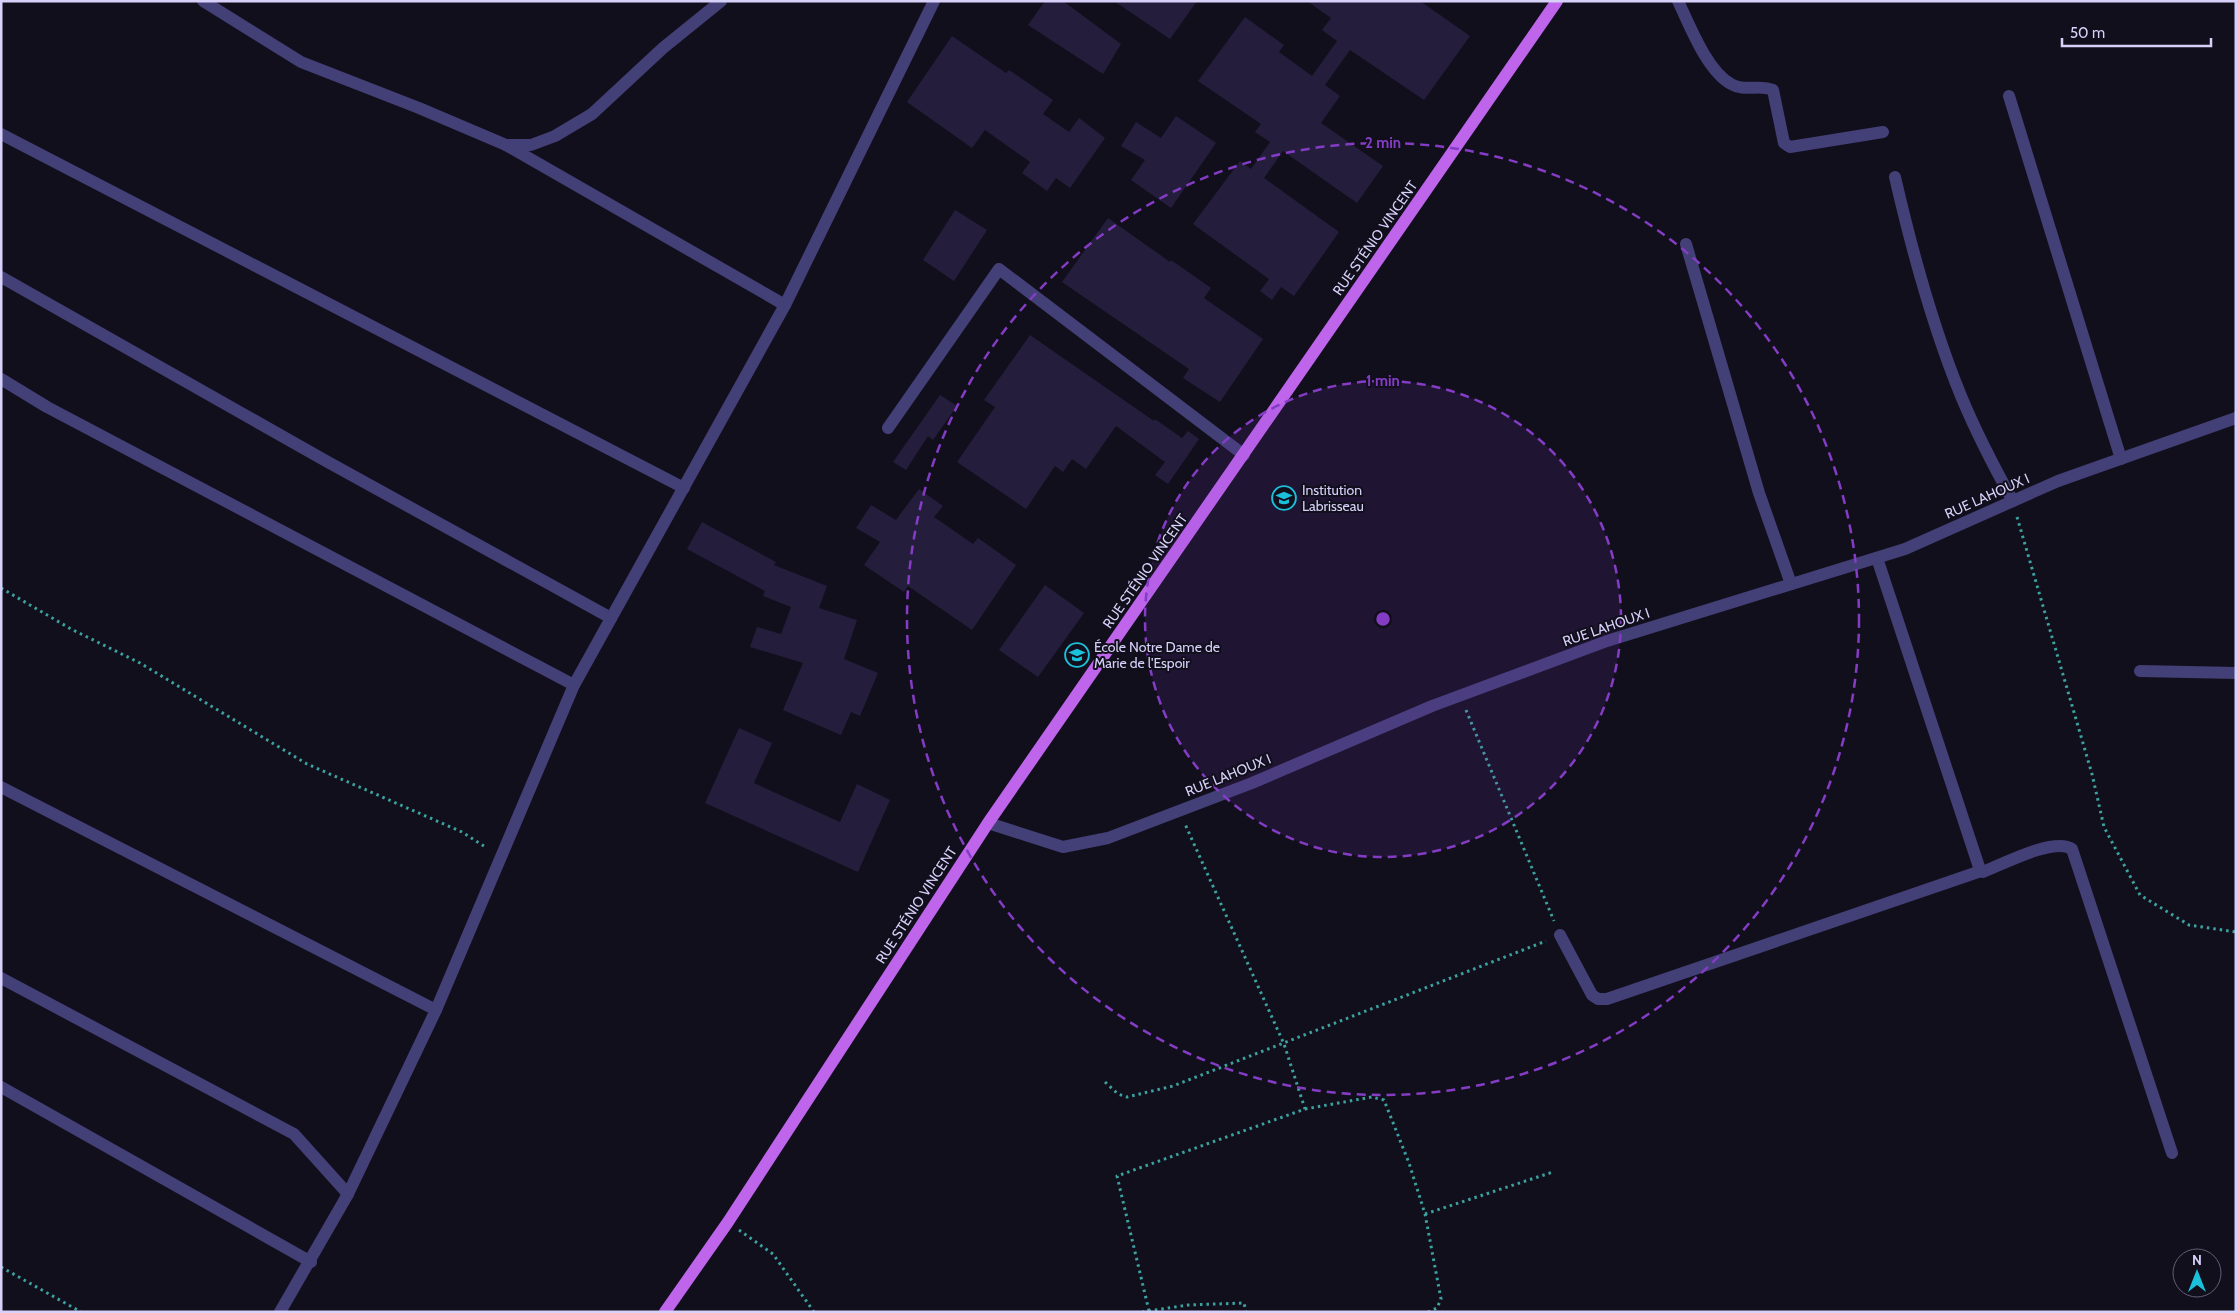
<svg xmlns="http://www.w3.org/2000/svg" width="2237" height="1313" font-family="Cabin,sans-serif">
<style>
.building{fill:#241d3c}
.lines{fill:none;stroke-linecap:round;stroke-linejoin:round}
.path{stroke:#3ca29f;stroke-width:3;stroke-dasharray:2.5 4;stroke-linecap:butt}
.minor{stroke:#433f77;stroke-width:12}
.primary{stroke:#be65ec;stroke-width:12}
.ring{fill:none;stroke:#843cc5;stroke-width:2.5;stroke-dasharray:9 6}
.labels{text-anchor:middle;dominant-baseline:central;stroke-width:4;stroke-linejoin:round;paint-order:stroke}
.street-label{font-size:14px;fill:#d7d1f9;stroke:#120f1d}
.poi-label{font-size:14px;fill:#d7d1f9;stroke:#120f1d;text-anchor:start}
.centre{fill:#843cc5;stroke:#120f1d;stroke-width:2.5}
.ring-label{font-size:15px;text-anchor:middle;font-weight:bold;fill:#843cc5;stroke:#120f1d;stroke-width:4;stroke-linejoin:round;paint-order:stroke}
</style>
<rect width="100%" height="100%" fill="#120f1d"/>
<g class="building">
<path d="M1045,1h18l58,43 -18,30 -75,-49z"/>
<path d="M1114,1h83l-27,38z"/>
<path d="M1307,1h113l50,35 -46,64 -74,-50 -25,35 15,11 -19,27 62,43 -26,37 -74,-52 -19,27 75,54 -45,64 -13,-9 -9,13 -12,-9 9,-12 -76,-55 47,-63 11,8 19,-27 -15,-10 6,-8 -63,-43 47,-64 39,28 -5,7 33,24 25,-35 -15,-11 9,-12z"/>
<path d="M952,36l54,37 3,-3 44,30 -10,14 26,18 10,-14 26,20 -35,50 -14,-10 -9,13 -25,-18 8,-11 -45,-32 -13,18 -65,-46z"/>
<path d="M1176,116l40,27 -45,65 -40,-28 14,-20 -24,-14 15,-24 25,16z"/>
<path d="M955,210l32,20 -33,51 -31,-21z"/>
<path d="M1108,218l62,44 1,-2 40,28 -7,10 59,41 -43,63 -37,-24 6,-9 -127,-87z"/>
<path d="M1030,335l124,86 1,-2 27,19 6,-7 11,8 -31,45 -13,-9 10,-13 -49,-36 -30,43 -14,-10 -9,13 -8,-6 -29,43 -69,-47 38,-55 -11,-7z"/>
<path d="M940,395l17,11 -24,34 -5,-4 -22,34 -13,-8z"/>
<path d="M919,489l24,17 -9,11 39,27 5,-6 38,27 -44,65 -64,-44 -4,6 -40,-27 16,-23 -24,-14 15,-23 25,15z"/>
<path d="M702,522l74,40 -2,3 53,21 -8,22 38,12 -13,39 34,14 -18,43 -9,-4 -10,23 -58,-25 20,-47 -53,-16 7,-20 24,7 10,-27 -28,-11 2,-5 -78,-42z"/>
<path d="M1045,585l39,28 -46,64 -39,-27z"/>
<path d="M739,728l33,15 -18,40 86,39 17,-38 33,16 -32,72 -153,-69z"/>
</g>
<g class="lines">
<g class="path">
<path d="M2017,517l75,257 12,53 36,68 49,30 47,7"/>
<path d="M1,588l70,41 69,34 167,101 155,68 25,16"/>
<path d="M1466,710l88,211"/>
<path d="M1105,1082l13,12 9,3 46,-11 373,-145"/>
<path d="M1305,1109l67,-12 12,3 25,63 16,51 16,85 -4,9 -9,4"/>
<path d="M1425,1214l128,-42"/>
<path d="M739,1230l34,24 41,58"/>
<path d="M1,1267l80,45"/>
<path d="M1149,1311l-32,-135 188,-67 -21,-65 -99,-220"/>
<path d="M1142,1312l46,-7 56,-2 2,9"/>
</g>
<g class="minor">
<path d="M203,1l98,61 118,46 87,37h25l24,-9 37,-22 71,-66 58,-47"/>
<path d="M1678,1c12,25 29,70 53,83 13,8 29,0 42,6l11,53 6,4 93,-15"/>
<path d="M2009,96l112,363"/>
<path d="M1,134l683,354"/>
<path d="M506,145l279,160"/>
<path d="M1895,177c17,74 37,148 66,219 15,36 33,71 52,105"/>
<path d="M1686,244l73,249 32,91"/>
<path d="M1,277l325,184 285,157"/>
<path d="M1,379l46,28 527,278"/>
<path d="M888,428l111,-159 245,186"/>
<path d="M1877,558l103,312 3,2c20,-8 71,-35 89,-23l100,304"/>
<path d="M2140,671l96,2"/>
<path d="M1,787l435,223"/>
<path d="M988,823l75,24 45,-9 144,-55 180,-77 175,-65 298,-92 153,-68 178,-63"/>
<path d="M1560,935l32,60 6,4h9l374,-128"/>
<path d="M1,978l293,156 54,60"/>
<path d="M1,1087l310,175"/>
<path d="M280,1312l68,-118 88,-184 138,-325 211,-380 149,-304"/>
</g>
<path class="primary" d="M665,1312l63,-90 260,-399 569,-822"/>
</g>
<circle cx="1383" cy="619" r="238" fill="#843cc5" fill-opacity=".12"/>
<g class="ring">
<circle cx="1383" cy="619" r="238"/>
<circle cx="1383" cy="619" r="476"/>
</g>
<defs>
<g id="school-ring" transform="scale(1.25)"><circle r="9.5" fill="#120f1d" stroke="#1bc1db" stroke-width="1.5"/><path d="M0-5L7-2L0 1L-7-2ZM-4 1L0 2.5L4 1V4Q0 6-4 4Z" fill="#1bc1db"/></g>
</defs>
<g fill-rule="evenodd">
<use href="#school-ring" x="1284" y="498"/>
<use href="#school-ring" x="1077" y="655"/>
</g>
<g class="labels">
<g class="street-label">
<text transform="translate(1375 238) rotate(-55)">RUE STÉNIO VINCENT</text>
<text transform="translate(1987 496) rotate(-24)">RUE LAHOUX I</text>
<text transform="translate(1145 571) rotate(-55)">RUE STÉNIO VINCENT</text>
<text transform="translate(1606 627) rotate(-19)">RUE LAHOUX I</text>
<text transform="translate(1228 775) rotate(-22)">RUE LAHOUX I</text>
<text transform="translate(916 905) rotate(-57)">RUE STÉNIO VINCENT</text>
</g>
<g class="poi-label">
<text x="1302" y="490">Institution<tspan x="1302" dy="16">Labrisseau</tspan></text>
<text x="1094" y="647">École Notre Dame de<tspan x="1094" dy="16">Marie de l'Espoir</tspan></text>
</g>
</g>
<circle cx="1383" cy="619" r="8" class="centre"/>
<g class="ring-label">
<text x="1383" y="148">2 min</text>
<text x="1383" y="386">1 min</text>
</g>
<rect width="2237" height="1313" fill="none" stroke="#d7d1f9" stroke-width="5"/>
<g transform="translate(2197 1273)"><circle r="24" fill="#120f1d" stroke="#615d75"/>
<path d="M0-4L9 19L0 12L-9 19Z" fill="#1bc1db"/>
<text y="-8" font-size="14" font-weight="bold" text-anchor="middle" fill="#d7d1f9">N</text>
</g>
<path d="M2062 38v8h149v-8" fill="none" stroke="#d7d1f9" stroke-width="2.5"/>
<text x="2070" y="38" font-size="15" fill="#d7d1f9" stroke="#120f1d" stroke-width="4" paint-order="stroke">50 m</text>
</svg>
